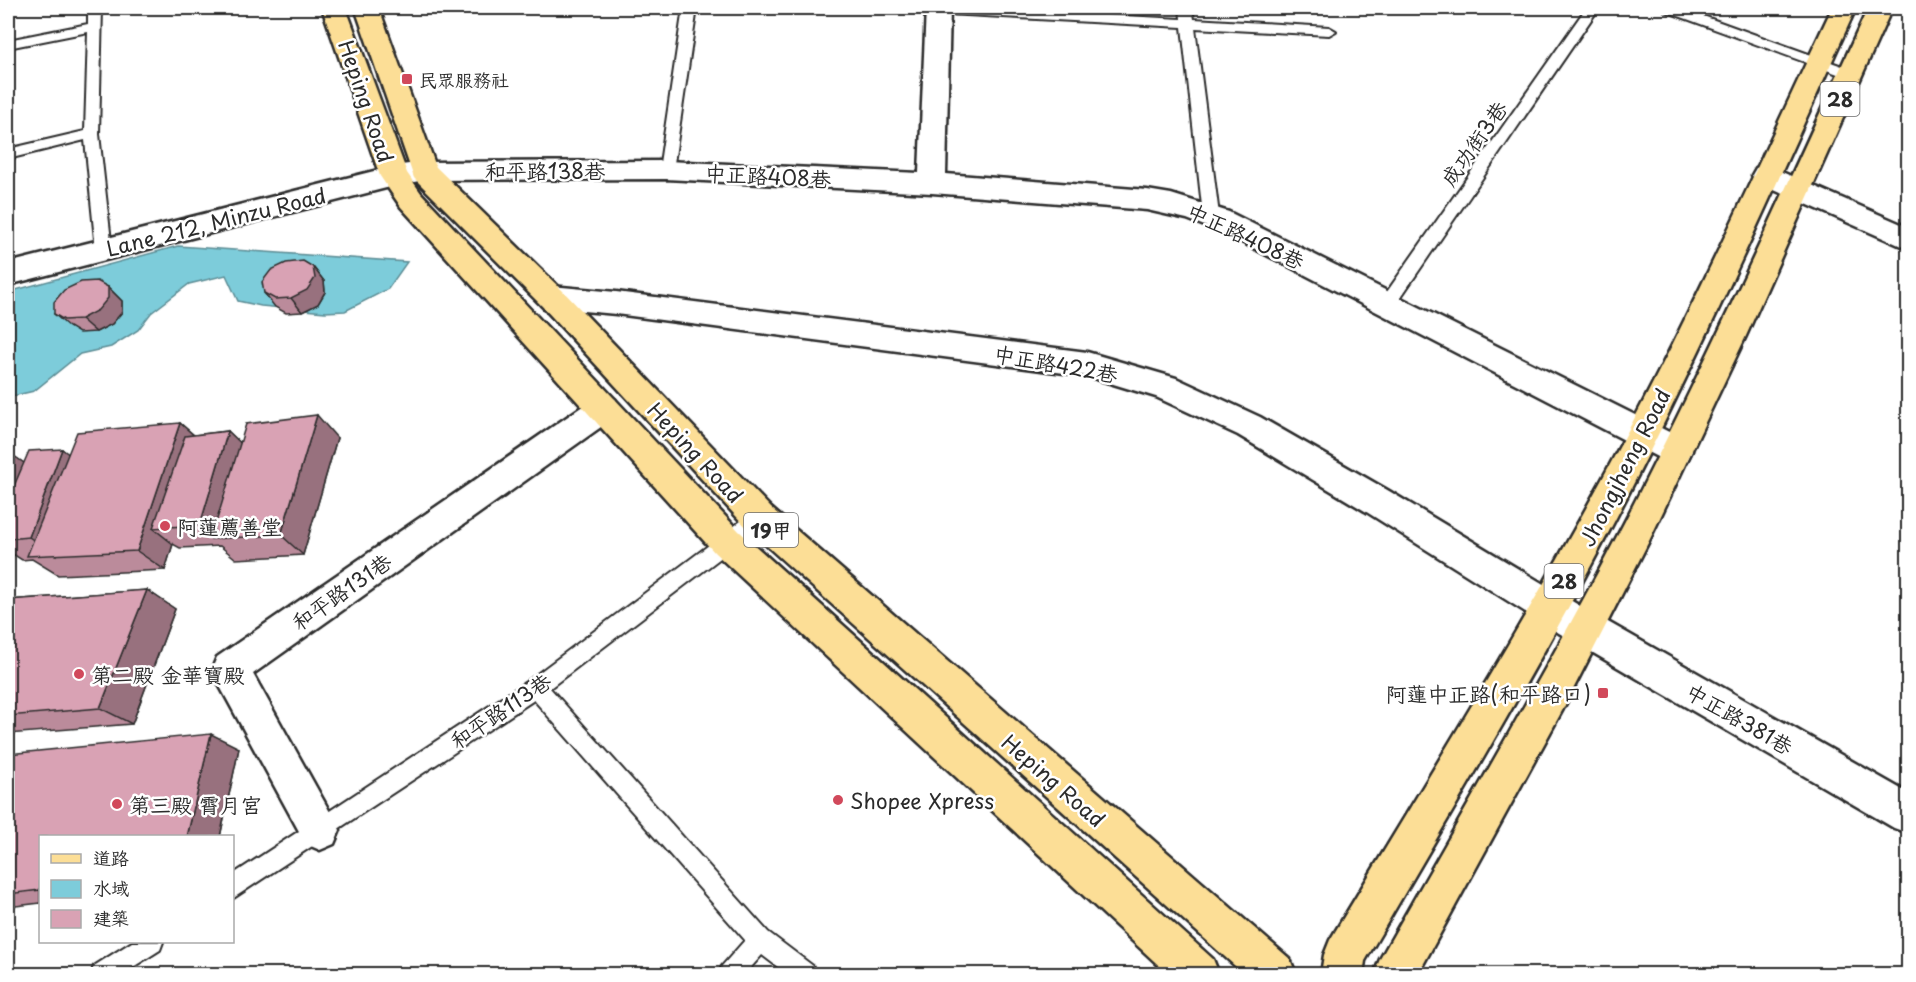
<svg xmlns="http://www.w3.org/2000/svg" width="1916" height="982" font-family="'Playpen Sans','LXGW WenKai TC',sans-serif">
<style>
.water{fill:#7dccda;stroke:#5c8c94;stroke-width:1.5}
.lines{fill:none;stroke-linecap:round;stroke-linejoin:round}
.lane-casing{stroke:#2b2b2b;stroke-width:4}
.street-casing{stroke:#2b2b2b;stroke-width:5}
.secondary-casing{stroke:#2b2b2b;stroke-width:5}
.primary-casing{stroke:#2b2b2b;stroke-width:5}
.lane{fill:#fff;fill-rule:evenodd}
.street{fill:#fff;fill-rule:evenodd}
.secondary{fill:#fff;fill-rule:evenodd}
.primary{fill:#fcde96;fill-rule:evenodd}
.wall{fill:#bb8b9b;stroke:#2b2b2b;stroke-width:1.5}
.shaded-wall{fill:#98717e;stroke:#2b2b2b;stroke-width:1.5}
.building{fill:#d9a2b4;stroke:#2b2b2b;stroke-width:1.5}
.poi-dot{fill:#d1495b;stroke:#fff;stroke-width:2}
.labels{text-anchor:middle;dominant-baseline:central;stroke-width:5;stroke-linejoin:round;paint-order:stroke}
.far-poi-label{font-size:18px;fill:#2b2b2b;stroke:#fff;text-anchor:start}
.shield{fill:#fff;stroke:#6b6b6b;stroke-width:1.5}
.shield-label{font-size:20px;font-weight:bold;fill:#2b2b2b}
.street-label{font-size:21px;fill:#2b2b2b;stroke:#fff}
.poi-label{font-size:21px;fill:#2b2b2b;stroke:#fff;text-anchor:start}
</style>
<rect width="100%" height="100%" fill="#fff"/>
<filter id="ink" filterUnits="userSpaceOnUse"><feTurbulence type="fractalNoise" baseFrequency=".0167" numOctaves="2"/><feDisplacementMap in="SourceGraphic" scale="12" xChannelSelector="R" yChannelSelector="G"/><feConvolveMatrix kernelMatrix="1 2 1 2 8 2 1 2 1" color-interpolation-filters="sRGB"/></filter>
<g filter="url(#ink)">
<path class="water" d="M178,246l229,16 -19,27 -43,22 -20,1 -64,-6 -23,-5 -12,-26 -37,9 -38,29 -13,17 -27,17 -31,7 -46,37 -26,6v-105z"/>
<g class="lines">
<g class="lane-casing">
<g id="lane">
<path d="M88,8h14l-3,126 13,116 -3,4h-10l-3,-4 -11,-110 -77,19v-10l77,-18 3,-99 -80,16v-8l80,-16z"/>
<path d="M683,8h14l-24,162 -7,5 -7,-5z"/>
<path d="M904,8h72l205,11 -1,-11h12l2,11 135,8 7,4 -7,4 -134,-7 24,187 -3,4h-10l-3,-4 -21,-188 -271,-15z"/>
<path d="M1586,8h13l-205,299 -6,2 -6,-2 -2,-4 2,-4z"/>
<path d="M1663,8h18l175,63 2,3 -2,3h-10l-181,-66z"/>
<path d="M759,510l6,2 3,6 -3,6 -215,164 218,244 45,34 3,8h-29l-25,-19 -17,19h-26l3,-8 23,-26 -211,-240 -302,199v-24l297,-195 224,-168z"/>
<path d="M132,942h31l-3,8 -38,24h-31l3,-8z"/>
</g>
</g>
<g class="street-casing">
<g id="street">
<path d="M926,8h24l-4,166 201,16 24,4 58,18 458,229 5,10 -5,10 -11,4 -11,-4 -433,-224 -45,-18 -40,-9 -215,-17 -266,-14 -242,1 -30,6 -386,99v-22l386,-97 30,-4 242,-1 253,12z"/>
<path d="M551,286l65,6 471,60 89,26 84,39 129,74 196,118 323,184v40l-14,-5 -335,-195 -194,-122 -127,-76 -82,-38 -69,-21 -471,-62 -65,-6 -10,-3 -5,-8 5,-8z"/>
<path d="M604,395l11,4 5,9 -5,9 -362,257 87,156 -6,14 -14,6 -14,-6 -89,-163 -5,-12 5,-12 376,-258z"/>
</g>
</g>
<g class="secondary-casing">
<path id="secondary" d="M1766,165l142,62v22l-152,-67 -4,-7 4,-7z"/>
</g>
<g class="primary-casing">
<g id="primary">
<path d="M322,8h24l61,165 14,20 318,338 474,428 6,15h-51l-453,-421 -314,-346 -21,-31z"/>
<path d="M355,8h24l57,159 125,122 210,219 519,451 6,15h-52l-497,-446 -206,-223 -127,-127z"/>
<path d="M1832,8h24c-78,172 -154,344 -241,512 -78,150 -165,295 -250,441l-2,13h-42l3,-19 6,-15c99,-164 201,-327 291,-496 76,-142 142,-290 211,-436z"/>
<path d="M1868,8h24l-146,328 -97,205 -87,170 -144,263h-44l6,-15c82,-145 167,-288 244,-436 87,-169 165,-342 244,-515z"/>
</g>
</g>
<use href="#lane" class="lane"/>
<use href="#street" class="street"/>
<use href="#secondary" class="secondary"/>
<use href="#primary" class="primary"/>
</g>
<g class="wall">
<path d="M313,267l11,14 1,11 -7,12 -16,8 -16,1 -11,-6 -11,-14z"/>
<path d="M108,287l14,14v11l-10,12 -16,8 -17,1 -10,-6 -15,-13z"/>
<path d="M180,423l14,12 34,-4 12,12 97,-5 -34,117 -67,4 -16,-13 -40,2 -7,-4 -8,26 -107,5 -26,-16 -10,1 -14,-9v-99l16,11 38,-14 6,5z"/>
<path d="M147,590l28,19 -43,115 -124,10v-134z"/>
<path d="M239,748l-19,89h-180v66l-32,4v-153z"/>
</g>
<g class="shaded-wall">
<path d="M313,267l11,14 1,11 -7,12 -16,8 -11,-14z"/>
<path d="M108,287l14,14v11l-10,12 -16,8 -15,-13z"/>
<path d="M317,415l20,23 -34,117 -22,-20z"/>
<path d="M180,423l25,22 -52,83 20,16 -8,26 -28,-19z"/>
<path d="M228,431l23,22 -34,86 -17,-14z"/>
<path d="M62,449l29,22 -35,84 -27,-18z"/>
<path d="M8,452l19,13 -19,54z"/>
<path d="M147,590l28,19 -43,115 -32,-16z"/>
<path d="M211,734l28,14 -19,89h-33z"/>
</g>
<g class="building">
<path d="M303,261l10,6 2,11 -8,12 -16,8 -16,1 -11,-6 -2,-11 9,-12 15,-7z"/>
<path d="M97,281l11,6v11l-10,12 -17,9 -17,1 -10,-6v-12l10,-12 17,-8z"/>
<path d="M317,415l-36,120 -70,4 35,-115z"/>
<path d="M180,423l-43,128 -110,5 50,-124z"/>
<path d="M228,431l-28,94 -47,3 32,-92z"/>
<path d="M62,449l-33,88 -21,2v-39l21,-49z"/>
<path d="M147,590l-47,118 -92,8v-116z"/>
<path d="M211,734l-24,103h-147v53l-32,4v-140z"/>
</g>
</g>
<g class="poi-dot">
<rect x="401" y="73" width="12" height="12" rx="3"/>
<circle cx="165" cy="526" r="6"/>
<circle cx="79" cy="674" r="6"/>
<rect x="1597" y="687" width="12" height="12" rx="3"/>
<circle cx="838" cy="800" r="6"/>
<circle cx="117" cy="804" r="6"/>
</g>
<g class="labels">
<g class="far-poi-label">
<text x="419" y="79">民眾服務社</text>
</g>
<g class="shield">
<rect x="1820.5" y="82" width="39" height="34" rx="4.5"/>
<rect x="744" y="513" width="54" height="34" rx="4.5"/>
<rect x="1544.5" y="564" width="39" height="34" rx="4.5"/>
</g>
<g class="shield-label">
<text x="1840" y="99">28</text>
<text x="771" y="530">19甲</text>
<text x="1564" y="581">28</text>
</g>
<g class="street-label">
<text transform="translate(367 101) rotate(71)">Heping Road</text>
<text transform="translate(1473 143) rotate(-55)">成功街3巷</text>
<text x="545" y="170">和平路138巷</text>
<text transform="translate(768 175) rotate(3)">中正路408巷</text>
<text transform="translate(216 221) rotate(-14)">Lane 212, Minzu Road</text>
<text transform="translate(1246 235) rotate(25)">中正路408巷</text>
<text transform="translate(1056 363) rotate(10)">中正路422巷</text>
<text transform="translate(696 452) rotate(47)">Heping Road</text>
<text transform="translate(1624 467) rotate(-63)">Jhongjheng Road</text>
<text transform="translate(341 591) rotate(-35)">和平路131巷</text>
<text transform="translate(500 710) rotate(-34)">和平路113巷</text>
<text transform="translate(1740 718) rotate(30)">中正路381巷</text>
<text transform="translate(1054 780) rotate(41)">Heping Road</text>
</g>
<g class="poi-label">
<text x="177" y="526">阿蓮薦善堂</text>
<text x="91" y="674">第二殿 金華寶殿</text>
<text x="1591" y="693" text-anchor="end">阿蓮中正路(和平路口)</text>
<text x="850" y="800">Shopee Xpress</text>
<text x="129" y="804">第三殿 霄月宮</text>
</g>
</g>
<rect width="1916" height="982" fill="none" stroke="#fff" stroke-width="30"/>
<rect x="15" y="15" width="1886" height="952" fill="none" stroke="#2b2b2b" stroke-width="2" filter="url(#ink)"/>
<rect x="39" y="835" width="195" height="108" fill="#ffffff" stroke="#aaaaaa" stroke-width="1.5"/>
<rect x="51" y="854" width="30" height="9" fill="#fcde96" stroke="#aaaaaa" stroke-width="1.5"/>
<text x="93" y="865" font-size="18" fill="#2b2b2b">道路</text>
<rect x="51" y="880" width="30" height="18" fill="#7dccda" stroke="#aaaaaa" stroke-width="1.5"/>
<text x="93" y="895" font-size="18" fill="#2b2b2b">水域</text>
<rect x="51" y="910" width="30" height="18" fill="#d9a2b4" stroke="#aaaaaa" stroke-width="1.5"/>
<text x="93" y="925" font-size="18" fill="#2b2b2b">建築</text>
</svg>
